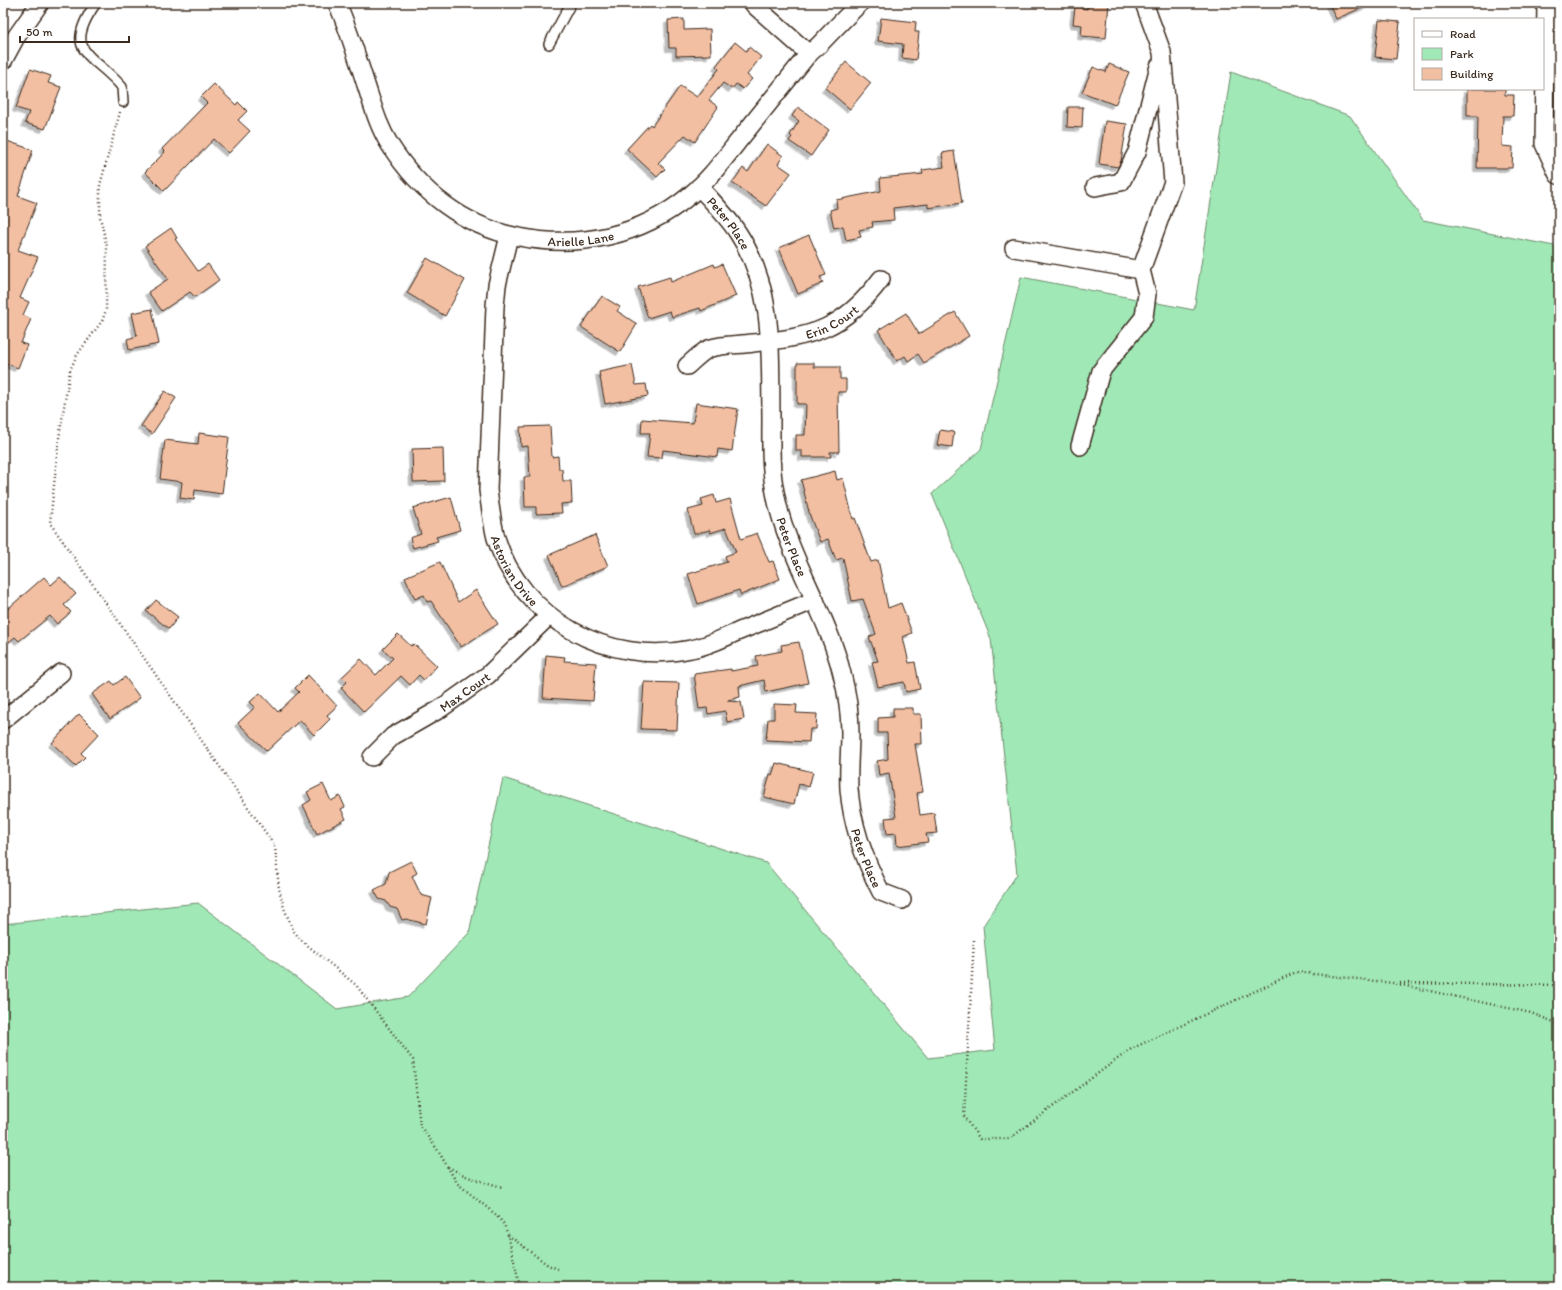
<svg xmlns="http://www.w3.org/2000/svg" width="1562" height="1290" font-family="Itim,sans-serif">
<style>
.green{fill:#a0e9b7;stroke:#6e8a6a}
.building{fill:#f2bfa3;stroke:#3b2a1e;filter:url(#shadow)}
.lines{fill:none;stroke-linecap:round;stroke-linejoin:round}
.service-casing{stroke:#3b2a1e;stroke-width:12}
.minor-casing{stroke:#3b2a1e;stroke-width:20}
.path{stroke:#3b2a1e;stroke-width:2.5;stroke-dasharray:1 3;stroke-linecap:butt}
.service{stroke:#fff;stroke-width:9}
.minor{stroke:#fff;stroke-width:17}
.labels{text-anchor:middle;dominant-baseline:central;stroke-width:3;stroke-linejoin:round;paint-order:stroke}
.street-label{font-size:13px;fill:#3b2a1e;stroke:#fff}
</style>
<defs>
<filter id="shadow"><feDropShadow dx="-3.5" dy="3.5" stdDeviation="0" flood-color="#0004"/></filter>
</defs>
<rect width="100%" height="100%" fill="#fff"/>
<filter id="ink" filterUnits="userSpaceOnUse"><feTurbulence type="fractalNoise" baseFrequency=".025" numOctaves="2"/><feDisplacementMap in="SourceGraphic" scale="8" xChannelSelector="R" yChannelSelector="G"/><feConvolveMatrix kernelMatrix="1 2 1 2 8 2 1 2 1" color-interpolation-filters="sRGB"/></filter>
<g filter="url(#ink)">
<path class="green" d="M1231,72l119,44 73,104 131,26 5,6v1035h-1550l-6,-13v-350l195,-21 139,106 71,-12 61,-64 34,-155 263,85 162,195 67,-8 -12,-124 34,-52 -26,-235 -59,-145 49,-45 40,-172 173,33z"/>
<g class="building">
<path d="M1088,3h21l-3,35 -25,-2 1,-11 -9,-1 2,-17 12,2z"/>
<path d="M1329,3h44l-37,16z"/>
<path d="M881,18l35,4 -1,10h4l-3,28 -14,-2 1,-14 -25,-3z"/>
<path d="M684,19v11l26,-1 1,26 -35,1v-8h-7l-1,-28z"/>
<path d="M1379,20l21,2 -4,37 -21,-2z"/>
<path d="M735,42l11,9 3,-4 12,10 -14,18 5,4 -9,10 -7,-5 -4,5 -9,-6 -14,17 9,7 -23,35 -10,-7 -27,28 7,6 -8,8 -30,-28 23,-25 2,2 28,-40 17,11 22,-28 -3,-3z"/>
<path d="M846,62l25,21 -21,26 -25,-21z"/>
<path d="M1109,64l20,8 -14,33 -33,-13 11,-25 13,5z"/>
<path d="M30,69l21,7 -3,7 13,4 -16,42 -20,-6 4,-11 -13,-4z"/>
<path d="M214,84l22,21 2,-3 9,9 -9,9 12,11 -21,22 -15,-14 -50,52 -19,-19 20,-20 -3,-3 45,-46 -6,-6z"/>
<path d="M1467,89h38v6h9l-1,21h-10l-1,30 11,1 -1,21h-35l1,-52h-11z"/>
<path d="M798,107l31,23 -18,26 -22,-15 3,-4 -2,-2 9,-14 -7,-5z"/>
<path d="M1068,107h15l-1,21 -15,-1z"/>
<path d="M1105,121l22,3 -6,37 -3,6 -19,-3z"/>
<path d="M7,141l26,9 -15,46 19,7 -19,47 20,7 -18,41 9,4 -6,13 8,4 -10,24 6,2 -9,23 -15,-6v-207z"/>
<path d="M767,144l16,12 -5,8 13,9 -25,33 -34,-23 11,-15 5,4z"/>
<path d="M954,151l8,52 -34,5v-4l-35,4 1,12 -22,2 1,5 -14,3 2,7 -15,3 -3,-14 -9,2 -4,-18 7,-2 -1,-8 45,-9 -1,-13 43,-4 -1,-4 22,-3 -2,-14z"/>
<path d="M171,228l6,10 -2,1 23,32 10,-7 11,16 -24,17 -5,-5 -28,19 -14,-19 20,-13 -23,-33z"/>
<path d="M809,235l17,40 -6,2 3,6 -25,11 -19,-46z"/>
<path d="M427,258l38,22 -20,36 -38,-23z"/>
<path d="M714,264l1,3 7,-3 14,32 -35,15 -1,-3 -28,9 -2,-6 -22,7 -10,-31 32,-10 1,5z"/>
<path d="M602,296l18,11 -3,4 20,13 -17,28 -39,-25z"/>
<path d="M152,309l7,35 -30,6 -2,-11 10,-3 -5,-23z"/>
<path d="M955,312l14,24 -45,27 -6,-9 -10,7 -3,-5 -8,5 -19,-31 28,-17 13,21z"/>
<path d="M797,363h17v4h26v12h6v13h-8l1,60h-9l1,5h-29v-6h-6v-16h9l1,-31h-9z"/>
<path d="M632,365l4,20 10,-1 2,12 -43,8 -6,-32z"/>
<path d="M165,391l11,7 -24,36 -11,-8z"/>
<path d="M696,403l42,6 -6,42 -14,-2 -1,8 -54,-7 -1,8 -15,-1 3,-24h-9l1,-14 51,4z"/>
<path d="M550,426l2,31 6,-1 1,13h3l1,12h8l1,22 -11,1 1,9 -26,1v-7h-11l-1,-30h6l-2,-31 -7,1 -1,-20z"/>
<path d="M940,430l14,2 -2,15 -15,-2z"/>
<path d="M199,433l30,4 -7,57 -27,-4 -1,10 -14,-2 2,-16 -22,-3 5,-39 33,4z"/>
<path d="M443,448l1,33 -31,1 -1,-33z"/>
<path d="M835,471l2,9 6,-2 10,41 2,-1 16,44 7,-2 10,48 13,-5 11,30 -9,4 6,26 6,-1 5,27 -14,3 -2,-10 -26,5 -6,-25 6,-1 -9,-24 7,-3 -13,-35 -11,2 -9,-43 -7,2 -8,-21 -8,3 -10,-26 -9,-36z"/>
<path d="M714,495l2,8 14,-4 11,40 16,-6 12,29 4,-1 7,18 -39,16 -2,-5 -41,14 -10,-30 39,-12 -2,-6 11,-4 -10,-24 -16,5v-3l-16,4 -6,-24 15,-4 -2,-7z"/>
<path d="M451,497l9,33 -24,7 2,4 -25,7 -3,-10 11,-4 -8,-26z"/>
<path d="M595,535l13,31 -46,20 -13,-31z"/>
<path d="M440,562l18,40 18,-12 22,34 -37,23 -30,-46 -4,1 -3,-7 -9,4 -10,-22z"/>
<path d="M44,577l7,8 9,-8 16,17 -12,11 7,7 -14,12 -7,-8 -31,25 -4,-4 -12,10v-34z"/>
<path d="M156,600l22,17 -9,12 -23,-18z"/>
<path d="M398,634l13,12 3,-2 23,22 -13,14 -5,-5 -9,10 -9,-9 -37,36 -23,-24 6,-6 -5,-5 19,-18 15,16 17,-17 -10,-9z"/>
<path d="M799,642l9,41 -42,9 -2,-12 -25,6 1,11 -12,3v1l13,1 3,17 -17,3 -2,-11 -17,3 -1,-6 -8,1 -5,-35 37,-5v2l27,-5 -2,-10 26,-5 -1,-6z"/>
<path d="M546,655l19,2 -1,4 32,2 -3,38 -50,-3z"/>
<path d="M308,675l29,31 -10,9 3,4 -16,16 -14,-15 -33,31 -29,-28 17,-16 -5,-5 10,-9 18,19 21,-20 -4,-4z"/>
<path d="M125,677l15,21 -30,21 -18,-25 19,-13 3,4z"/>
<path d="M644,682l35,1 -2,47 -36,-1z"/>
<path d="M774,704l23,1 -1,8 21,1 -1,15h-6l-1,13 -43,-2 2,-21h6z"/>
<path d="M893,708h20v6h8l1,30h-7l8,48 -6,1 3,22 14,-2 3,20 -11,1 2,8 -31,4 -1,-13 -9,1 -2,-16 11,-1 -7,-44 -10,2 -2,-14 11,-2 -1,-26h-9v-15l15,-1z"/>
<path d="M79,714l20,20 -18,19 4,4 -9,9 -24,-23z"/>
<path d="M776,763l37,9 -4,15 -10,-3 -5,20 -30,-7 6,-23 2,1z"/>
<path d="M323,784l8,17 9,-5 5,11 -4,2 5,10 -29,15 -14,-29 8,-5 -4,-8z"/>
<path d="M411,861l6,12 -5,3 9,19 11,3 -6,26 -20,-5 -4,1 -5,-11 -7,-2 -4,-6 -7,-2 -5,-9 12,-6 3,-12z"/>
</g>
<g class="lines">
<g class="service-casing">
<g id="service">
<path d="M96,3c-35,50 -3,50 26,84l1,15"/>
<path d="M549,44l22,-41"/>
</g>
</g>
<g class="minor-casing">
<g id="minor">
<path id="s1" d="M337,3c12,27 20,54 29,82 7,21 12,41 24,60 29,46 74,82 129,92 60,12 122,-1 170,-41 20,-16 35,-37 51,-57 22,-27 44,-55 66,-82 4,-5 10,-9 14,-13 13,-14 26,-27 40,-41"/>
<path d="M1546,3l-2,141 14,31"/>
<path d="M754,5l55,49"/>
<path d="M3,61l13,-24 24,-34"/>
<path id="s2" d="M699,187c14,15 28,29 39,46 37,57 32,119 33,184 0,25 -1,50 4,75 11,63 52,119 67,182 5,19 8,39 8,59 0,19 -2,37 -1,56 3,37 15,70 32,103l21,8"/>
<path d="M1095,187l26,-5 16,-30 22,-86"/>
<path id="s3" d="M509,236l-12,49 -2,21 -7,184c2,16 4,32 8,48 25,81 113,129 195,111 18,-3 34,-12 51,-19 24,-10 49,-20 73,-30"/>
<path d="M1014,248l127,22"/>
<path id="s4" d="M687,366c6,-5 16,-16 24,-18 13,-4 29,-3 42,-5 60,-6 91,-14 128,-64"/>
<path d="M1080,446l21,-75 43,-54 3,-23 -6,-24 32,-88 -11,-130 -18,-49"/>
<path d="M3,720l58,-47"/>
<path id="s5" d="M372,757l21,-21 47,-27 48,-34 61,-59"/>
</g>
</g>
<g class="path">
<path d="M120,112l-20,73v32l7,30 -1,63 -4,11 -25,34 -7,15 -11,68 -9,85 225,323 4,43 5,19 9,22 8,10 55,45 57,75 7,66 17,23 20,34 38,31 9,10 4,11 12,52"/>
<path d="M974,940l-10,177 16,22h29l122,-90 165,-77 97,11 138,30 28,11"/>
<path d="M1400,983l159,2"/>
<path d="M448,1167l20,10 34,10"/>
<path d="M508,1235l40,30 10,4"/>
</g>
<use href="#service" class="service"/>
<use href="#minor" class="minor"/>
</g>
</g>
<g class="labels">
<g class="street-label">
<text stroke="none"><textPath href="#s2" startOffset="47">Peter Place</textPath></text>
<text stroke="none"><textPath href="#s1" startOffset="377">Arielle Lane</textPath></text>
<text stroke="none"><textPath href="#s4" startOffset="155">Erin Court</textPath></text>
<text stroke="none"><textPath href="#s2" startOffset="383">Peter Place</textPath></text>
<text stroke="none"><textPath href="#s3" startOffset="342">Astorian Drive</textPath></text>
<text stroke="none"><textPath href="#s5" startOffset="114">Max Court</textPath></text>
<text stroke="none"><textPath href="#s2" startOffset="707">Peter Place</textPath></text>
</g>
</g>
<rect width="1562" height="1290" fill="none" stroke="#fff" stroke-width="16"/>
<rect x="8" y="8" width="1546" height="1274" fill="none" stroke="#3b2a1e" stroke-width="1.5" filter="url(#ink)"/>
<rect x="1414" y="18" width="130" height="72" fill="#ffffff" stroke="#b1aaa5"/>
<rect x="1422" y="31" width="20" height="6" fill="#ffffff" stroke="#b1aaa5"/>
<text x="1450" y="38" font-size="12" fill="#3b2a1e">Road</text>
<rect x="1422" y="48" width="20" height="12" fill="#a0e9b7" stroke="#b1aaa5"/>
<text x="1450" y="58" font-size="12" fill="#3b2a1e">Park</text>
<rect x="1422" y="68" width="20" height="12" fill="#f2bfa3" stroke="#b1aaa5"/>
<text x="1450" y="78" font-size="12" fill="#3b2a1e">Building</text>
<path d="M20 36v6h109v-6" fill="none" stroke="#3b2a1e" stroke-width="2"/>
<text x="26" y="36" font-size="12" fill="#3b2a1e" stroke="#ffffff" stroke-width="3" paint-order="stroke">50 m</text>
</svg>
